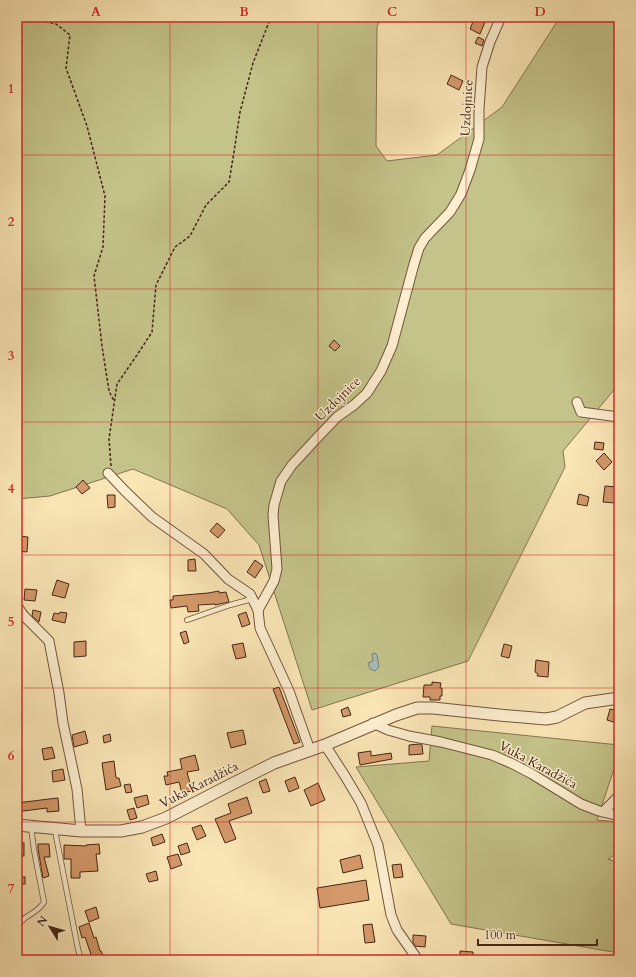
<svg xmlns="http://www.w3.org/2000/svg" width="636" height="977" font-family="Cardo,serif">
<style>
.green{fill:#c4c389;stroke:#84744f}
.water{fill:#a2bcb8;stroke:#7d8077}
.building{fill:#d4996a;stroke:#452515}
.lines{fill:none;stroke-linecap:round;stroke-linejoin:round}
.service-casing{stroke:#72553d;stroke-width:6}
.minor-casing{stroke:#72553d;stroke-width:11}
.tertiary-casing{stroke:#72553d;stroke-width:13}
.path{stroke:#452515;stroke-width:1.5;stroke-dasharray:3 2;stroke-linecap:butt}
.service{stroke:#fceecf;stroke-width:4.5}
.minor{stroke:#fceecf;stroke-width:9}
.tertiary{stroke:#fceecf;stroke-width:11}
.grid{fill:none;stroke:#d62828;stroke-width:1;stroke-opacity:0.55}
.labels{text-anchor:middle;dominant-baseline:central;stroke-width:3;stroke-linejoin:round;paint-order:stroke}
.street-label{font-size:13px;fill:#452515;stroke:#fceecf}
.neatline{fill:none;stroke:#d62828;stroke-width:1.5}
.grid-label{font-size:13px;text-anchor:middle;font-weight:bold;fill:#d62828}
</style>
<rect width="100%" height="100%" fill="#fae5b5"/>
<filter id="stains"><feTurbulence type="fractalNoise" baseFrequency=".005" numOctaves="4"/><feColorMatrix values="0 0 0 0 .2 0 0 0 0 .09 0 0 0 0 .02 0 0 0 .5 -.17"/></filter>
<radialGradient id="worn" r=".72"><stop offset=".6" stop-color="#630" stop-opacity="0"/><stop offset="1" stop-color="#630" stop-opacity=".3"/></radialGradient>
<g class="green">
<path d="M17,17h364l-4,10 -1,119 11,15 50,-6 65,-48 58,-90h59v367l-56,67 2,16 -97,194 -156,49 -53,-165 -32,-36 -94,-40 -83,27 -33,3z"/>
<path d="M432,726l187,19v9l-22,66 22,2v30l-11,7 11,4v90l-168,-29 -95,-157 73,-6z"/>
</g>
<path class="water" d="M375,653l2,2 2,12 -4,4 -5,-2 -2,-6 5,-2 -1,-7z"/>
<g class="building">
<path d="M475,17l10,5 -5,12 -10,-5z"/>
<path d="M478,37l6,3 -2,6 -7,-3z"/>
<path d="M451,75l12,6 -4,9 -12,-6z"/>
<path d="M334,340l6,6 -5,5 -6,-5z"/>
<path d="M595,442l9,1 -1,7 -9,-1z"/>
<path d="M604,453l8,9 -8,8 -8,-9z"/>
<path d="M83,480l7,8 -8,6 -6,-7z"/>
<path d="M605,486l12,1 -2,16 -12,-1z"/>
<path d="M579,494l10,3 -2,9 -10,-2z"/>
<path d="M107,495h8v12l-7,1z"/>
<path d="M217,523l8,7 -7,8 -8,-7z"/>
<path d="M17,536l11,1 -1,15 -10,-1z"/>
<path d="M195,559l1,12h-8v-11z"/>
<path d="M255,560l8,6 -8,12 -8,-6z"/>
<path d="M57,580l12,4 -4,14 -13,-3z"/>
<path d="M25,589l12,1 -2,11 -11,-1z"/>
<path d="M219,591v2l7,-1 3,10 -14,3v-1l-17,1 1,6 -11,1 -1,-6 -16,2 -1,-8h3v-4l35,-3z"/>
<path d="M33,610l8,2 -2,10 -7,-6z"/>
<path d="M60,612l7,1 -2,10 -13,-3 2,-7 5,1z"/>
<path d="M246,612l4,12 -8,3 -4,-12z"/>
<path d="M186,631l3,11 -5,2 -4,-11z"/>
<path d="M86,641v15l-12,1v-15z"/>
<path d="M243,643l3,14 -10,2 -4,-14z"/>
<path d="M504,644l8,2 -3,12 -8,-2z"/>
<path d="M536,660l13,2 -1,15 -11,-1 1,-2 -3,-2z"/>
<path d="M432,682l9,1 -1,5h2v8h-2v4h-10v-3h-7l1,-12h8z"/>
<path d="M279,687l21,55 -6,2 -21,-55z"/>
<path d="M348,707l3,8 -8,2 -2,-7z"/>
<path d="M610,709l9,2v13l-12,-4z"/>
<path d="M243,730l3,14 -15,4 -4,-15z"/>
<path d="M85,731l3,12 -14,4 -2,-12z"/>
<path d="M110,734l1,7 -7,2 -1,-7z"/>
<path d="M420,744l2,1 1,9 -14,1v-10z"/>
<path d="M52,747l3,11 -11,2 -2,-11z"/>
<path d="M371,751v5l20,-3 1,6 -32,6 -2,-12z"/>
<path d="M195,755l4,15 -12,2 5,19 -10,2 -3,-11 -13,3 -2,-9h4l-1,-4 15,-3 -2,-10z"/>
<path d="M114,761l2,17h3l2,8 -15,4 -4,-27z"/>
<path d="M63,769l2,11 -12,2 -1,-11z"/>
<path d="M295,777l4,11 -10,4 -4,-11z"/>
<path d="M266,779l4,12 -7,2 -4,-11z"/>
<path d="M318,783l7,17 -14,6 -7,-16z"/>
<path d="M130,784l2,8 -6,1 -2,-8z"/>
<path d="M147,795l2,9 -12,4 -3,-10z"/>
<path d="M247,797l5,16 -23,8 7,18 -11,4 -10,-24 16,-6 -3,-9z"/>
<path d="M58,798l1,13 -12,1v-4l-24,3h-6v-8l32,-4z"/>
<path d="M134,808l3,10 -7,2 -3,-10z"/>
<path d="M201,825l5,11 -9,4 -5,-12z"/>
<path d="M162,834l3,8 -12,4 -2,-8z"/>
<rect x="17" y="843" width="7" height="13"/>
<path d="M187,843l3,9 -9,3 -3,-9z"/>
<path d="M38,844h11l1,13h-6l5,19 -6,2 -5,-29z"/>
<path d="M99,844l1,10h-4l2,17 -18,1v6h-9v-19h-7v-14l22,1v-1z"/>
<path d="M178,854l4,11 -11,4 -4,-12z"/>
<path d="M360,855l3,13 -20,5 -3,-13z"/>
<path d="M401,864l2,13 -9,1 -2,-13z"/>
<path d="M156,871l2,9 -9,2 -3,-8z"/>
<rect x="17" y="877" width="8" height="7"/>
<path d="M366,880l3,20 -49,8 -3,-20z"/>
<path d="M96,907l3,11 -10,4 -4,-11z"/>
<path d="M89,923l5,15 2,-1 4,14h1l4,9h-12l-8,-23 -3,1 -3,-11z"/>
<path d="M372,924l3,18 -10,1 -2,-18z"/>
<path d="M413,935l13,1 -1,11 -10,-1 -2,-4z"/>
<path d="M460,951l13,1v8h-13z"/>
</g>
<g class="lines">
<g class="service-casing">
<g id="service">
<path d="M187,620l43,-15 22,-6"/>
<path d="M56,828v8l22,113 3,11"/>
<path d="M17,929c6,-16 19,-13 27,-27l-10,-52 -3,-23"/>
</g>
</g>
<g class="minor-casing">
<g id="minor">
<path d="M577,402l4,10 38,5"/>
<path d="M108,473l17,18 27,26 52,37 24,25 22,15 8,16"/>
<path d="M17,606l7,10 25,25 10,52 4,30 14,66 4,42"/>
<path d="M373,723l15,7 21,6 32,6 51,13 21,9 19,10 49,30 18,7 20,5"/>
<path d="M325,745l20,31 16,27 17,42 13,70 6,15 21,30"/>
<path d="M310,750l-21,-59 -29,-63 -2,-18 16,-29 3,-12 -4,-54 1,-10 7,-24 11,-16 25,-27 20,-21 17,-12 13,-12 14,-22 11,-25 22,-82 5,-16 6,-10 25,-26 11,-18 9,-24 9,-31v-30l3,-42 8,-25 11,-25"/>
<path d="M603,812l16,-16"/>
</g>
</g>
<g class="tertiary-casing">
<path id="tertiary" d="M17,825l64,6h40l21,-4 24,-9 68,-35 40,-20 51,-18 71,-30 21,-7h16l66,7 47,4 11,-2 28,-14 34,-5"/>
</g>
<g class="path">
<path d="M26,17l30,7 14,11 -4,33 21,58 18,70 -2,51 -9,29 8,70 7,45 5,10"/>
<path d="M111,466l-2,-27 8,-55 20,-29 15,-23 4,-47 19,-38 15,-11 16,-31 23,-23 5,-30 6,-40 13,-49 18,-46"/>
</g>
<use href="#service" class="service"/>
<use href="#minor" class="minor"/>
<use href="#tertiary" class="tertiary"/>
</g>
<path class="grid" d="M170,17v943M318,17v943M466,17v943M17,155h602M17,289h602M17,422h602M17,555h602M17,688h602M17,822h602"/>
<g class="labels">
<g class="street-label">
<text transform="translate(467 108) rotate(-87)">Uzdojnice</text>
<text transform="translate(338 399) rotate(-44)">Uzdojnice</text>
<text transform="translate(538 765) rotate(28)">Vuka Karadžića</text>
<text transform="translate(199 785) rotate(-27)">Vuka Karadžića</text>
</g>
</g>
<rect width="636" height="977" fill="none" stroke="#fae5b5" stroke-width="44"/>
<g transform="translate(50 927) rotate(307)" stroke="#fceecf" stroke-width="3" paint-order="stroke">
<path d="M0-3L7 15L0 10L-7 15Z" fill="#452515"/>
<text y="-6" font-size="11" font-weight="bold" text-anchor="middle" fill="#452515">N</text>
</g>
<path d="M478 939v6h119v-6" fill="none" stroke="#452515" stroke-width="2"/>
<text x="484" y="939" font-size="12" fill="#452515" stroke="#fceecf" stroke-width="3" paint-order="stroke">100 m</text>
<rect x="22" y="22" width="592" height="933" class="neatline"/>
<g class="grid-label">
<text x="96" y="16">A</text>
<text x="244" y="16">B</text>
<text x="392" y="16">C</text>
<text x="540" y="16">D</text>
<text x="11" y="93">1</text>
<text x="11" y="226">2</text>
<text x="11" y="360">3</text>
<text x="11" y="493">4</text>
<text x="11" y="626">5</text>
<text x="11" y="760">6</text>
<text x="11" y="893">7</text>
</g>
<rect width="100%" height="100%" filter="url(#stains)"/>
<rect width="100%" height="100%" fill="url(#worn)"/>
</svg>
